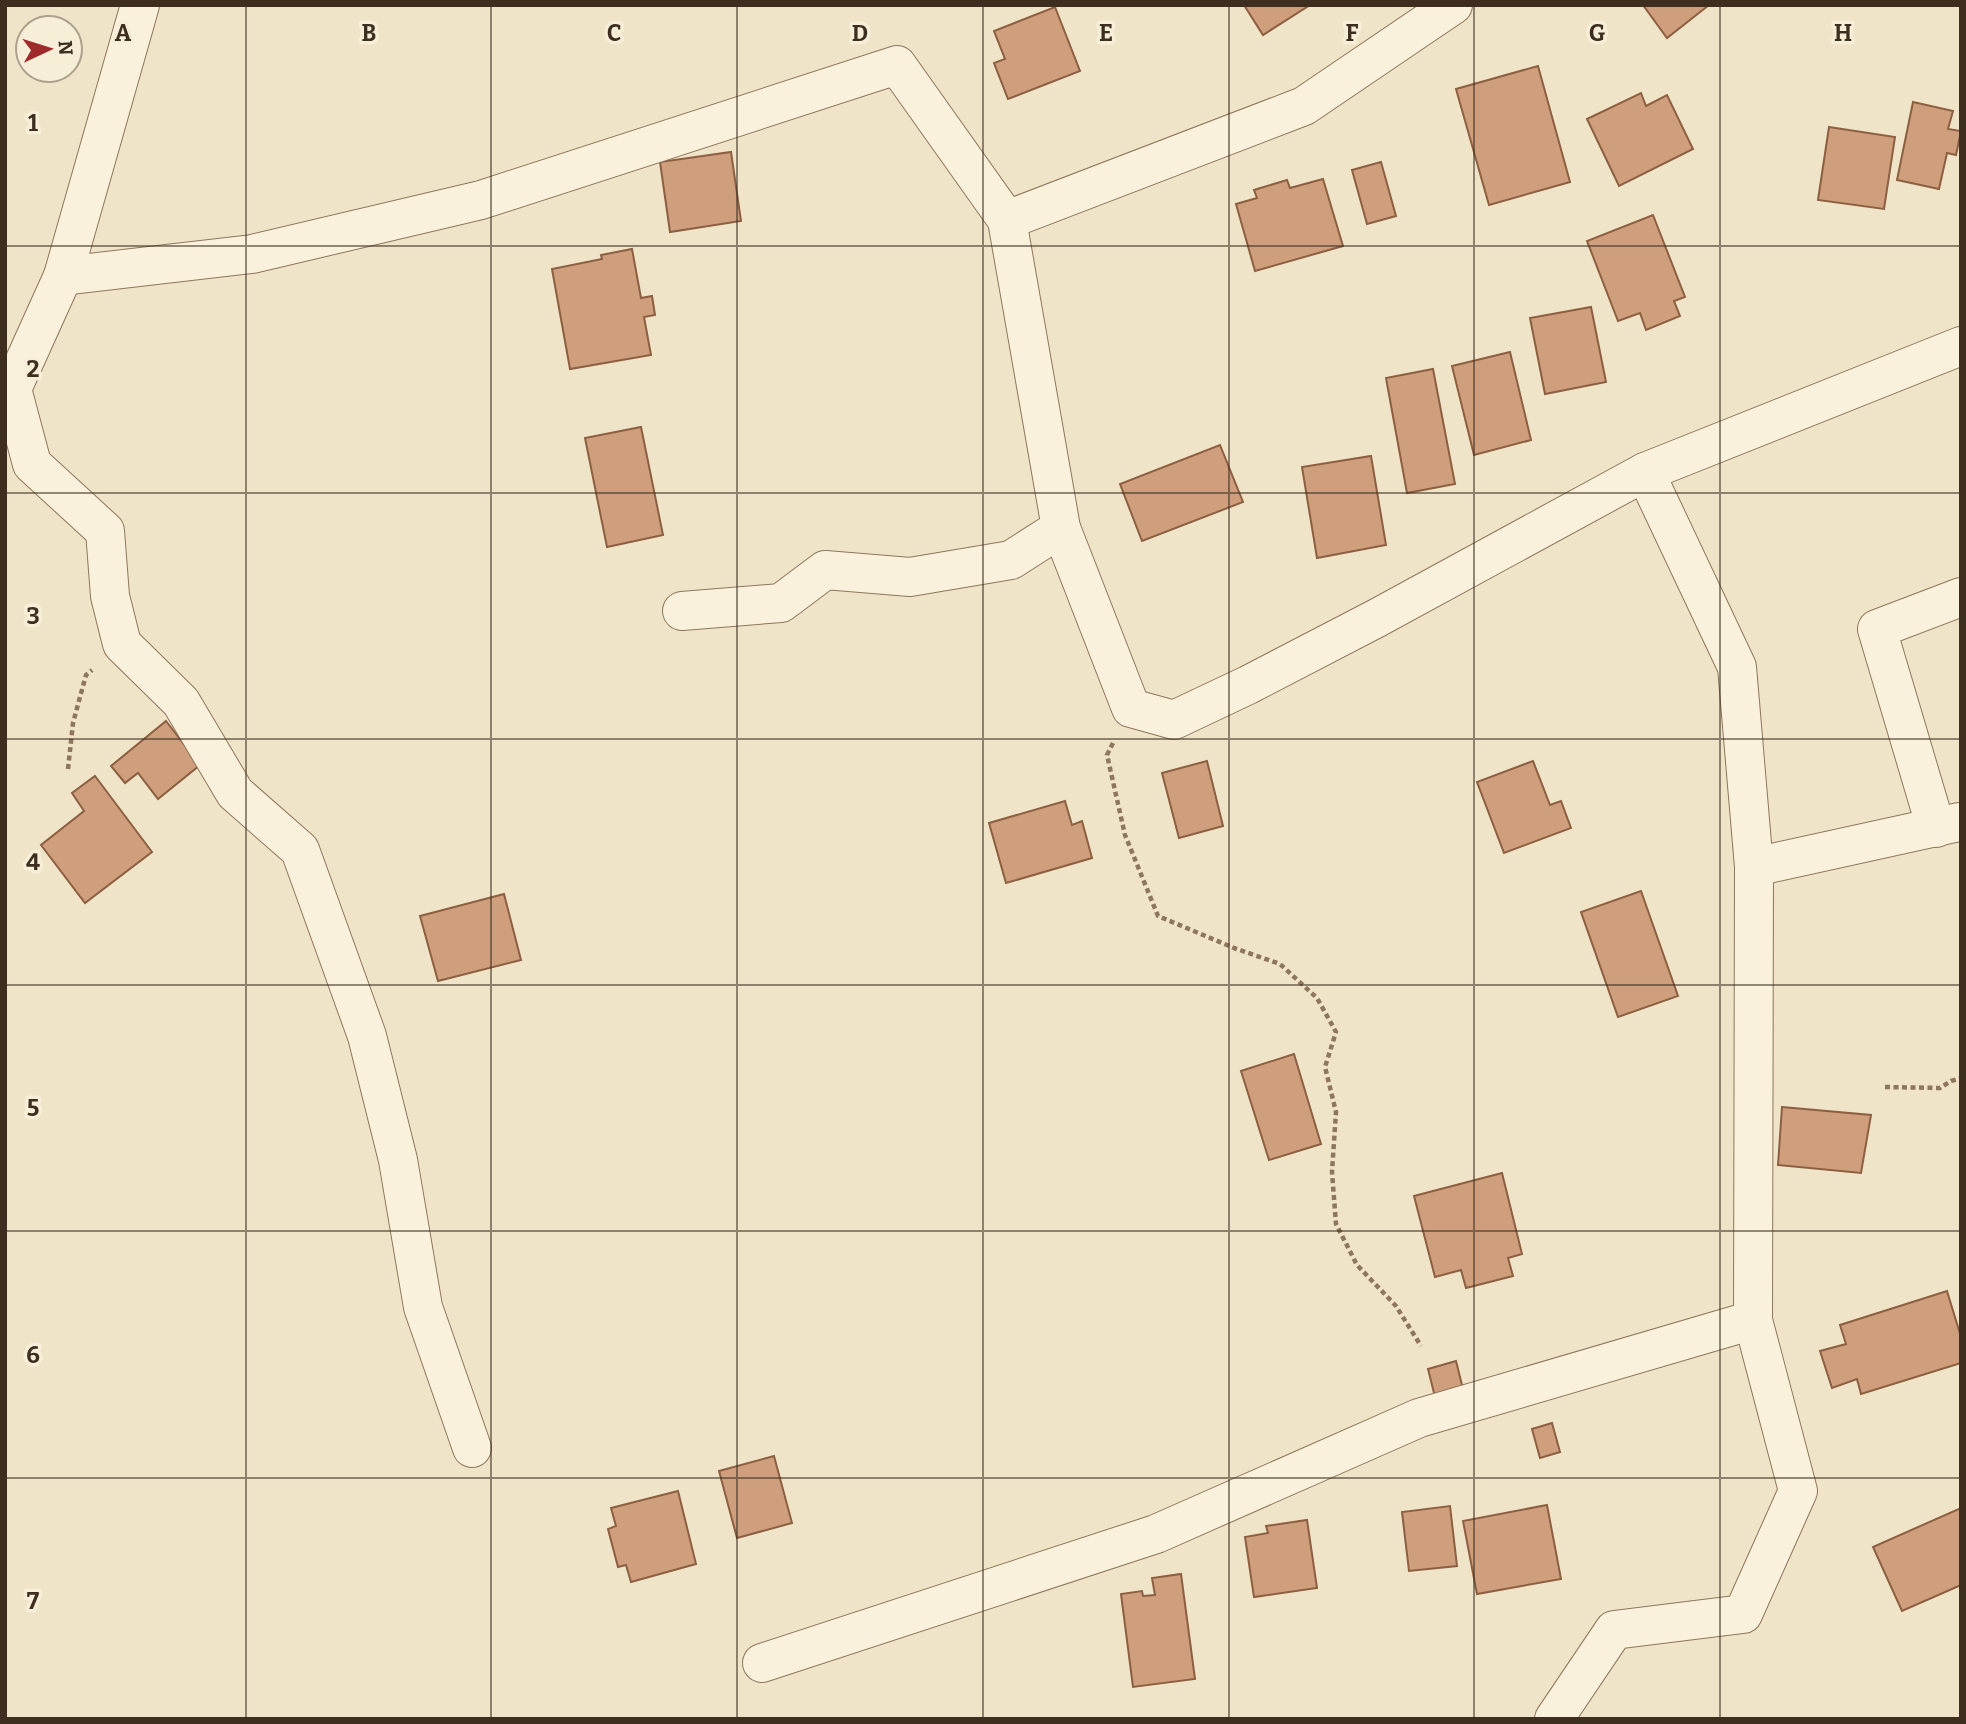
<svg xmlns="http://www.w3.org/2000/svg" width="1966" height="1724" font-family="Bitter,serif">
<style>
.building{fill:#cf9f7d;stroke:#8d5f41;stroke-width:2}
.lines{fill:none;stroke-linecap:round;stroke-linejoin:round}
.minor-casing{stroke:#8d765c;stroke-width:40}
.path{stroke:#8d765c;stroke-width:4.5;stroke-dasharray:5 3.5;stroke-linecap:butt}
.minor{stroke:#faf1dc;stroke-width:38}
.grid{fill:none;stroke:#3d2e20;stroke-width:2;stroke-opacity:0.55}
.grid-label{font-size:23px;text-anchor:middle;font-weight:bold;fill:#3d2e20;stroke:#f7eed8;stroke-width:7;stroke-linejoin:round;paint-order:stroke}
</style>
<rect width="100%" height="100%" fill="#f0e4c8"/>
<g class="building">
<path d="M1244,5h66l-47,30z"/>
<path d="M1643,5h66l-42,33z"/>
<path d="M1055,7l25,64 -72,28 -14,-36 11,-4 -11,-28z"/>
<path d="M1538,66l32,116 -81,23 -33,-116z"/>
<path d="M1641,93l5,13 21,-11 26,54 -74,37 -32,-67z"/>
<path d="M1913,102l40,9 -5,18 13,2 -5,24 -9,-2 -8,36 -42,-9z"/>
<path d="M1829,127l66,10 -11,72 -66,-9z"/>
<path d="M731,152l10,69 -71,11 -10,-70z"/>
<path d="M1381,162l15,54 -29,8 -15,-54z"/>
<path d="M1323,179l20,67 -88,25 -19,-67 21,-6 -3,-8 33,-10 3,8z"/>
<path d="M1653,215l32,82 -11,4 6,15 -34,14 -6,-17 -22,8 -31,-80z"/>
<path d="M632,249l9,49 11,-2 3,19 -11,2 7,38 -81,14 -18,-100 50,-10 -1,-4z"/>
<path d="M1591,307l15,75 -61,12 -15,-76z"/>
<path d="M1510,352l21,88 -57,15 -22,-89z"/>
<path d="M1433,369l22,115 -48,9 -21,-115z"/>
<path d="M641,427l22,108 -56,12 -22,-109z"/>
<path d="M1220,445l23,57 -101,39 -22,-57z"/>
<path d="M1371,456l15,89 -69,13 -15,-91z"/>
<path d="M166,721l34,44 -42,34 -20,-26 -13,10 -14,-17z"/>
<path d="M1207,761l16,65 -44,12 -17,-65z"/>
<path d="M1533,761l17,44 11,-4 10,27 -67,25 -27,-71z"/>
<path d="M95,776l57,76 -67,51 -44,-58 43,-34 -12,-18z"/>
<path d="M1065,801l7,24 10,-4 10,37 -86,25 -17,-60z"/>
<path d="M1641,891l37,105 -60,21 -37,-105z"/>
<path d="M504,894l17,66 -83,21 -18,-65z"/>
<path d="M1294,1054l27,90 -52,16 -28,-89z"/>
<path d="M1782,1107l89,8 -10,58 -83,-8z"/>
<path d="M1502,1173l20,81 -14,4 5,18 -47,12 -5,-18 -26,7 -21,-81z"/>
<path d="M1947,1291l14,46v26l-100,31 -4,-15 -25,9 -12,-37 26,-7 -6,-19z"/>
<path d="M1456,1361l7,28 -28,8 -7,-28z"/>
<path d="M1552,1423l8,29 -20,6 -8,-29z"/>
<path d="M774,1456l18,67 -55,15 -18,-67z"/>
<path d="M678,1491l18,73 -65,18 -5,-17 -8,2 -10,-38 8,-3 -5,-18z"/>
<path d="M1547,1505l14,74 -84,15 -14,-73z"/>
<path d="M1450,1506l7,60 -48,5 -7,-59z"/>
<path d="M1961,1508v77l-59,26 -29,-64z"/>
<path d="M1307,1520l10,68 -63,9 -9,-60 23,-4 -2,-7z"/>
<path d="M1181,1574l14,105 -62,8 -12,-93 21,-3 1,5 12,-1 -3,-17z"/>
</g>
<g class="lines">
<g class="minor-casing">
<g id="minor">
<path d="M1007,220l297,-114 149,-101"/>
<path d="M63,276l189,-22 229,-54 416,-135 110,155 54,308 70,180 43,12 74,-35 129,-67 268,-146 316,-126"/>
<path d="M12,389l20,75 73,67 5,65 12,48 59,58 54,91 65,57 67,186 31,124 25,147 49,141"/>
<path d="M5,392l7,-3 51,-113 77,-271"/>
<path d="M682,611l99,-8 44,-33 85,7 101,-17 50,-32"/>
<path d="M1936,828l-59,-199 84,-32"/>
<path d="M1754,867l205,-45"/>
<path d="M762,1663l394,-129 263,-116 334,-98"/>
<path d="M1554,1719l60,-89 129,-16 55,-123 -45,-171 1,-453 -17,-200 -92,-195"/>
</g>
</g>
<g class="path">
<path d="M1113,743l-6,12 18,80 33,81 76,32 46,16 37,34 19,34 -11,35 11,45 -4,60 4,52 21,41 39,41 25,40"/>
<path d="M68,769l5,-46 13,-48 6,-5"/>
<path d="M1885,1087l55,1 11,-7 10,-3"/>
</g>
<use href="#minor" class="minor"/>
</g>
<path class="grid" d="M246,5v1714M491,5v1714M737,5v1714M983,5v1714M1229,5v1714M1474,5v1714M1720,5v1714M5,246h1956M5,493h1956M5,739h1956M5,985h1956M5,1231h1956M5,1478h1956"/>
<g class="grid-label">
<text x="123" y="41">A</text>
<text x="369" y="41">B</text>
<text x="614" y="41">C</text>
<text x="860" y="41">D</text>
<text x="1106" y="41">E</text>
<text x="1352" y="41">F</text>
<text x="1597" y="41">G</text>
<text x="1843" y="41">H</text>
<text x="33" y="131">1</text>
<text x="33" y="377">2</text>
<text x="33" y="624">3</text>
<text x="33" y="870">4</text>
<text x="33" y="1116">5</text>
<text x="33" y="1363">6</text>
<text x="33" y="1609">7</text>
</g>
<rect width="1966" height="1724" fill="none" stroke="#3d2e20" stroke-width="14"/>
<g transform="translate(49 49) rotate(86)"><circle r="33" fill="#f7eed8" stroke="#ada18e" stroke-width="2"/>
<path d="M0-5L12 26L0 18L-12 26Z" fill="#9e2a2b"/>
<text y="-10" font-size="19" font-weight="bold" text-anchor="middle" fill="#3d2e20">N</text>
</g>
</svg>
